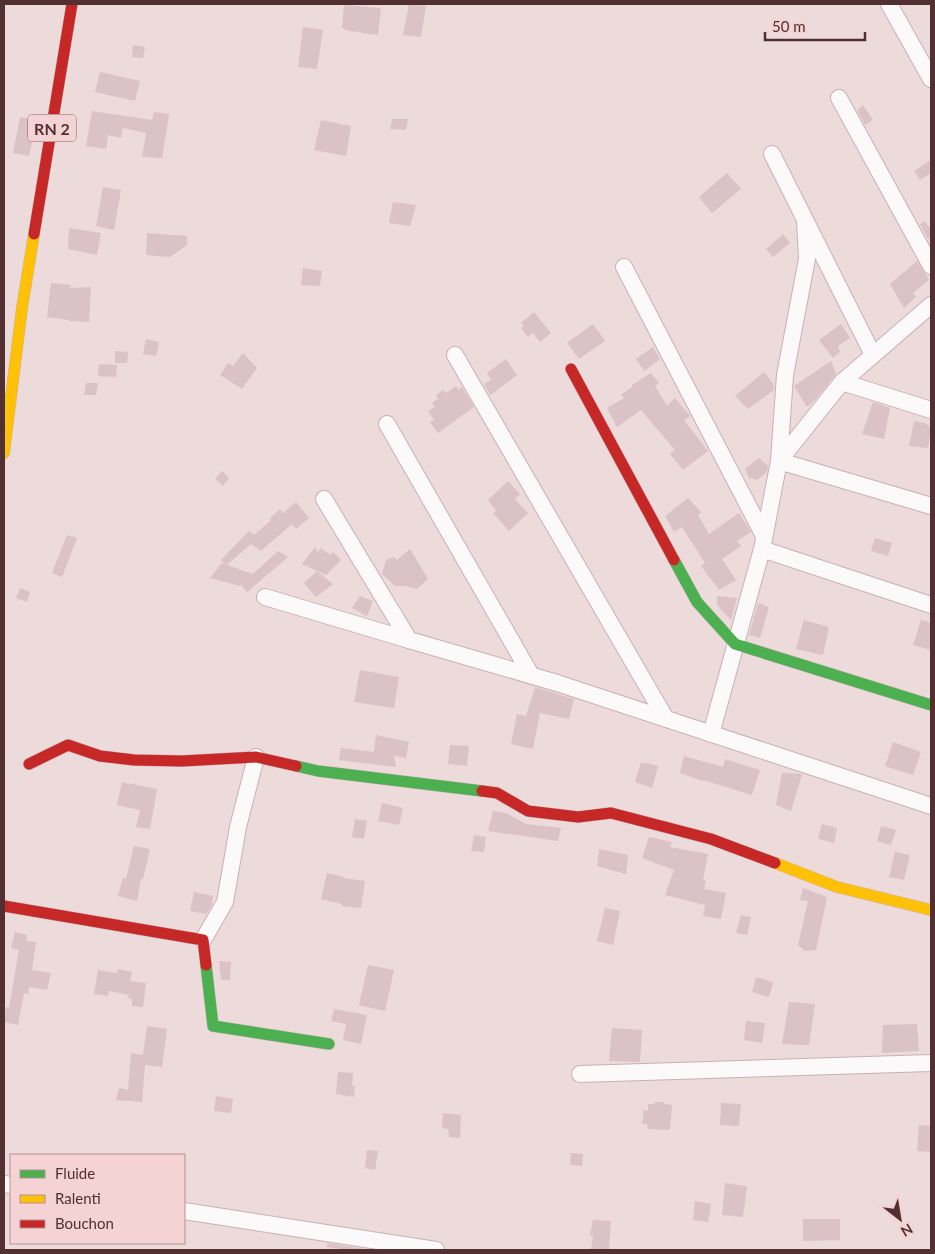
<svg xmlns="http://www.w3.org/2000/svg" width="935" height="1254" font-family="Lato,sans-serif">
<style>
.building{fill:#dac2c7}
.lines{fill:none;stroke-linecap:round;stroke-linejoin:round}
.street-casing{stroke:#c9b1b2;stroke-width:18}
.fast-casing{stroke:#c9b1b2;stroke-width:12}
.slow-casing{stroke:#c9b1b2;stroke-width:12}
.jam-casing{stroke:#c9b1b2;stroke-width:12}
.street{stroke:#fcf9fa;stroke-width:16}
.fast{stroke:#4caf50;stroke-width:11}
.slow{stroke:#ffc107;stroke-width:11}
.jam{stroke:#c62828;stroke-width:11}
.labels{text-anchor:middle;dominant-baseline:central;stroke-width:4.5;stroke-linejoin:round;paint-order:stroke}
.shield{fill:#f5d2d3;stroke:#836162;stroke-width:1}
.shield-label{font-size:16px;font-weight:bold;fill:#523032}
</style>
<rect width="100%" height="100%" fill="#eddadb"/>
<g class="building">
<path d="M409,4l17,2 -5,31 -18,-2z"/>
<path d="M344,5l37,3 -3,27 -17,-2v-1l-12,-1 -7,-3z"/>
<path d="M303,27l20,3 -6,39 -19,-2z"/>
<path d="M133,45l12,2 -2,11 -11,-1z"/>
<path d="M100,72l40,9 -5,20 -40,-9z"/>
<path d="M863,105l10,15 -8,5 -8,-15z"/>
<path d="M92,111l60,9 2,-8 15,2 -7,44 -20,-1 4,-24 -23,-5 -2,10 -13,-3 -2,14 -20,-3z"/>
<path d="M20,117l17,3 -8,36 -16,-3z"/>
<path d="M392,119h16l-2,11 -16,-1z"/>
<path d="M321,120l30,6 -5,30 -32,-6z"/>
<path d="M931,160v13l-11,7 -6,-9z"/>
<path d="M727,173l14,16 -29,24 -13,-16z"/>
<path d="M103,187l18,3 -7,40 -18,-4z"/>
<path d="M393,202l23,3 -6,21 -21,-3z"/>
<path d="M925,221l6,9v7l-3,2 -8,-15z"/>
<path d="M69,228l32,5 -4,22 -29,-6z"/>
<path d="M147,233l40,3v9l-17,12 -24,-2z"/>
<path d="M783,234l7,9 -17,14 -7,-8z"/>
<path d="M917,261l12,19 -16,13 3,4 -12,11 -14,-24z"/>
<path d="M303,268l19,3 -2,15 -19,-1z"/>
<path d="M51,283l20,2 -1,3 21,-1 -2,35 -20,-1v-1l-22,-3z"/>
<path d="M534,312l17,21 -11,9 -7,-9 -5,4 -7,-9 3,-2 -3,-3z"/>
<path d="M593,324l12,17 -26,18 -12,-16z"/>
<path d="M841,324l9,14 -12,8 2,6 -7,6 -14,-18z"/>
<path d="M146,339l13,3 -3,14 -13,-2z"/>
<path d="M653,347l7,12 -16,12 -8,-12z"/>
<path d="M115,351l13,1 -1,11h-12z"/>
<path d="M243,353l14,15 -15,21 -22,-14 8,-12 5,3z"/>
<path d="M506,359l11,16 -27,20 -6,-11 7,-4 -4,-7z"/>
<path d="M831,361l5,13 -21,26 -8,7 -13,-21z"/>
<path d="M99,364l18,1 -1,12 -18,-1z"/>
<path d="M764,372l10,13v5l-26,19 -13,-13z"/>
<path d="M651,373l8,10 -4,3 12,20 8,-8 15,18 -6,4 24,31 -25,19 -13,-16 5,-4 -34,-40 -24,17 -10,-19 17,-10 -3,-3 11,-8v-2z"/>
<path d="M86,383h12l-2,12h-12z"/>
<path d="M456,386l2,4 4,-3 12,20 -36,26 -8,-11 4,-2 -6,-9 7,-4 -3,-4 6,-4 -2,-4 7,-5 3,3z"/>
<path d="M873,402l17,6 -6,31 -22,-5z"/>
<path d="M914,421l11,2 6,5 -3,20 -19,-2z"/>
<path d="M759,458l9,8 -1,6 -10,8 -8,-2 -4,-9z"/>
<path d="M222,471l7,7 -6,8 -8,-7z"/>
<path d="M508,481l12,13 -5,5 13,14 -19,18 -16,-18 3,-2 -8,-11z"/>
<path d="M688,498l13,14 -3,3 11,19 30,-21 12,19 -14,9 4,5 -19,13 14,21 -17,10 -18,-24 4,-3 -23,-36 -8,5 -9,-16z"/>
<path d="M296,502l13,16 -13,11 -4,-5 -31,27 -10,-7 -24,21 26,9 25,-23 10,6 -41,35 -6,-7 1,-2 -2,3 -30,-8 12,-15 4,2 -5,-5 28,-29 5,4 17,-15 -1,-2 10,-9 3,4z"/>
<path d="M67,535l10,3 -15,39 -10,-4z"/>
<path d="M875,538l17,5 -4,13 -17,-5z"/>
<path d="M315,547l3,5 3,-4 9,7 3,-3 8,8 -15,15 -24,-11z"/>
<path d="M410,549l18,30 -11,10 -12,-3h-10l-13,-12 4,-14 8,-3 3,3z"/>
<path d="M317,571l16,13 -17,13 -12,-14z"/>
<path d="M20,588l10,4 -3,10 -11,-4z"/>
<path d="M360,596l13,5 -6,15 -15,-8z"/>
<path d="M717,596l20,2 -6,22 -14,-15z"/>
<path d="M758,603l11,4 -9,31 -11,-3z"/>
<path d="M804,620l25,7 -6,28 -27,-6z"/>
<path d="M921,620l10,3v27l-18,-5z"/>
<path d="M360,670l39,7 -5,31 -40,-6z"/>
<path d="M535,687l39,12 -5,20 -29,-6 -7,36 -22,-5 6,-30 9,2z"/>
<path d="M376,735l33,7 -3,16 -12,-2 2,11 -57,-7 2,-12 33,4z"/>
<path d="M893,742l28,10 -8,23 -28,-9z"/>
<path d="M450,745l19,1 -2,20 -19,-2z"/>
<path d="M684,756l39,11 2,-8 35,11 -8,25 -49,-15 -1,1 -22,-8z"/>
<path d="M641,762l17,4 -6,22 -17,-6z"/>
<path d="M782,773l20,1 -11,37 -15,-6z"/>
<path d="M122,782l35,7 -7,40 -14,-2 4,-17 -23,-5z"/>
<path d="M382,803l21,5 -4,17 -21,-4z"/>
<path d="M493,811l13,2 20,11 35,4 -3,13 -70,-10z"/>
<path d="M355,819l12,2 -3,18 -12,-2z"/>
<path d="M822,824l15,4 -3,15 -16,-4z"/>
<path d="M881,826l15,4 -5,15 -14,-4z"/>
<path d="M474,835l12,2 -2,15 -13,-1z"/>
<path d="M649,837l23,5 -2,5 38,7 -5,26 3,1 -2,8 22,4 -5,26 -18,-3 2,-11 -40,-10 9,-25 -32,-12z"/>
<path d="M134,846l16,3 -7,30h-2l-4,22 -19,-5 5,-18 3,1z"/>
<path d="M599,849l29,6 -2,19 -29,-8z"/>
<path d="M895,852l15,3 -6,25 -15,-3z"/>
<path d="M327,873l17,4v1l21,3 -4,27 -19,-2v-2l-21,-5z"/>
<path d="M803,888l24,9 -11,53 -11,1 -7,-6 10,-44 -8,-1z"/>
<path d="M194,892l19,4 -1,9 -6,9 -16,-3z"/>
<path d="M605,908l15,3 -7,34 -16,-4z"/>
<path d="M741,915l10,2 -4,18 -11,-2z"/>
<path d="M15,932l12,3 -1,6 10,1 -4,28 19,3 -4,17 -18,-3 -1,7 -4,-1 -6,32 -14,-3 2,-15 3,1 10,-58 -8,-2z"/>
<path d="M219,961l12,1 -1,18h-9z"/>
<path d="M368,965l26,5 -9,41 -26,-6z"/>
<path d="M118,969l14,3 -2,9 16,2 -3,24 -11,-1v-7l-4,-1 1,-3 -20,-4 -1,5 -14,-2 4,-24 19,3z"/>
<path d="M756,977l17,5 -4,15 -17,-5z"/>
<path d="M789,1002l26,2 -6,41 -27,-1z"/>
<path d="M334,1009l33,6 -6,29 -18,-4 3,-16 -15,-3z"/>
<path d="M746,1021l19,2 -3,20 -18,-3z"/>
<path d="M917,1024l2,27 -37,2 1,-28z"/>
<path d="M147,1026l20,3 -5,38 -17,-2 -3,37 -26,-2 3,-12 9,2 3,-37 12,2z"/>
<path d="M612,1028l30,2 -2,32 -31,-1z"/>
<path d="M338,1072l15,1 -1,12 3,2 -1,10 -18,-3z"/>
<path d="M216,1096l17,3 -2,14 -17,-2z"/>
<path d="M655,1102h9v2l8,1 -2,25 -22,-1 -1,-5h-5l2,-14 4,1v-7h6z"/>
<path d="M721,1103l20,1 -2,22 -19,-1z"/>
<path d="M443,1113l18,2 -1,23 -11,-1 -1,-8 -6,-1z"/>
<path d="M919,1125l12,1v26l-14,-1z"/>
<path d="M367,1150l11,1 -3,19 -10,-2z"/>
<path d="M571,1153l12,1 -1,12 -12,-1z"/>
<path d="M725,1183l22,3 -4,31 -21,-2z"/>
<path d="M695,1201l16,3 -3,18 -15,-2z"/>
<path d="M803,1219h37v21l-37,1z"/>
<path d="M593,1220l18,1 -2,29h-18l2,-14 -3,-1z"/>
<path d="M327,1243l37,6 -1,1h-14l-22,-3z"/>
</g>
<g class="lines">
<g class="street-casing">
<g id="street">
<path d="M889,4l42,75"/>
<path d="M839,98l92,168"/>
<path d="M772,154l101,201"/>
<path d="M805,220l2,39 -22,116 -6,86 152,45"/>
<path d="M624,267l140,269"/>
<path d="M455,355l211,364"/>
<path d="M842,382l89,28"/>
<path d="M387,424l144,251"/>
<path d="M324,499l85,141 148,43 374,123"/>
<path d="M762,549l169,56"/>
<path d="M265,597l144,43"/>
<path d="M711,734l51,-185 17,-88 63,-79 89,-77"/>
<path d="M203,940l22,-38 13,-75 18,-70"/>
<path d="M580,1074l351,-11"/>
<path d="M4,1184l7,1"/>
<path d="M184,1211l252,39"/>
</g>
</g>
<g class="fast-casing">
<g id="fast">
<path d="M674,560l23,42 38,42 196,61"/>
<path d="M296,766l22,5 164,20"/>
<path d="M206,965l7,61 116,18"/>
</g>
</g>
<g class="slow-casing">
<g id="slow">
<path d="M4,453l18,-145 12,-74"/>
<path d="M775,863l62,24 94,23"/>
</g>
</g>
<g class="jam-casing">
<g id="jam">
<path d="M34,234l38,-230"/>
<path d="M571,369l103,191"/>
<path d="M29,764l39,-19 32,11 34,4 48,1 74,-4 40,9"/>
<path d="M482,791l15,2 31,18 50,6 33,-4 100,26 64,24"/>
<path d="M4,906l199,34 3,25"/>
</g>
</g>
<use href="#street" class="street"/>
<use href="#fast" class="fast"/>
<use href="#slow" class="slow"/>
<use href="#jam" class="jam"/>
</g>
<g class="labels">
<rect class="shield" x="28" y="114.5" width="48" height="27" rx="4"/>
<g class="shield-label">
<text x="52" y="128">RN 2</text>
</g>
</g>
<rect width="935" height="1254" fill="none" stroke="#523032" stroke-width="10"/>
<rect x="10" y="1154" width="175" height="90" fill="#f5d2d3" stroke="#b49193"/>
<rect x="20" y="1170" width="25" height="8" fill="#4caf50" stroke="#b49193"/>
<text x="55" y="1179" font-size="15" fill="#523032">Fluide</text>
<rect x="20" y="1195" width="25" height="8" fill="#ffc107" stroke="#b49193"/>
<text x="55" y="1204" font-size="15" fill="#523032">Ralenti</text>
<rect x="20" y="1220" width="25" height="8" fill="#c62828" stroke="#b49193"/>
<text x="55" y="1229" font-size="15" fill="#523032">Bouchon</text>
<g transform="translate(900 1219) rotate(149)" stroke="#f5d2d3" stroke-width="4" paint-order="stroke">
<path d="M0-4L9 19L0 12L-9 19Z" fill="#523032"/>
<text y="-8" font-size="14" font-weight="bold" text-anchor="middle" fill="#523032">N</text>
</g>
<path d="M765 32v8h100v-8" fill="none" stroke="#523032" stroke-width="2.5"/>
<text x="772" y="32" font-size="15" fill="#523032" stroke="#f5d2d3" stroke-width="4" paint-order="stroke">50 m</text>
</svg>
